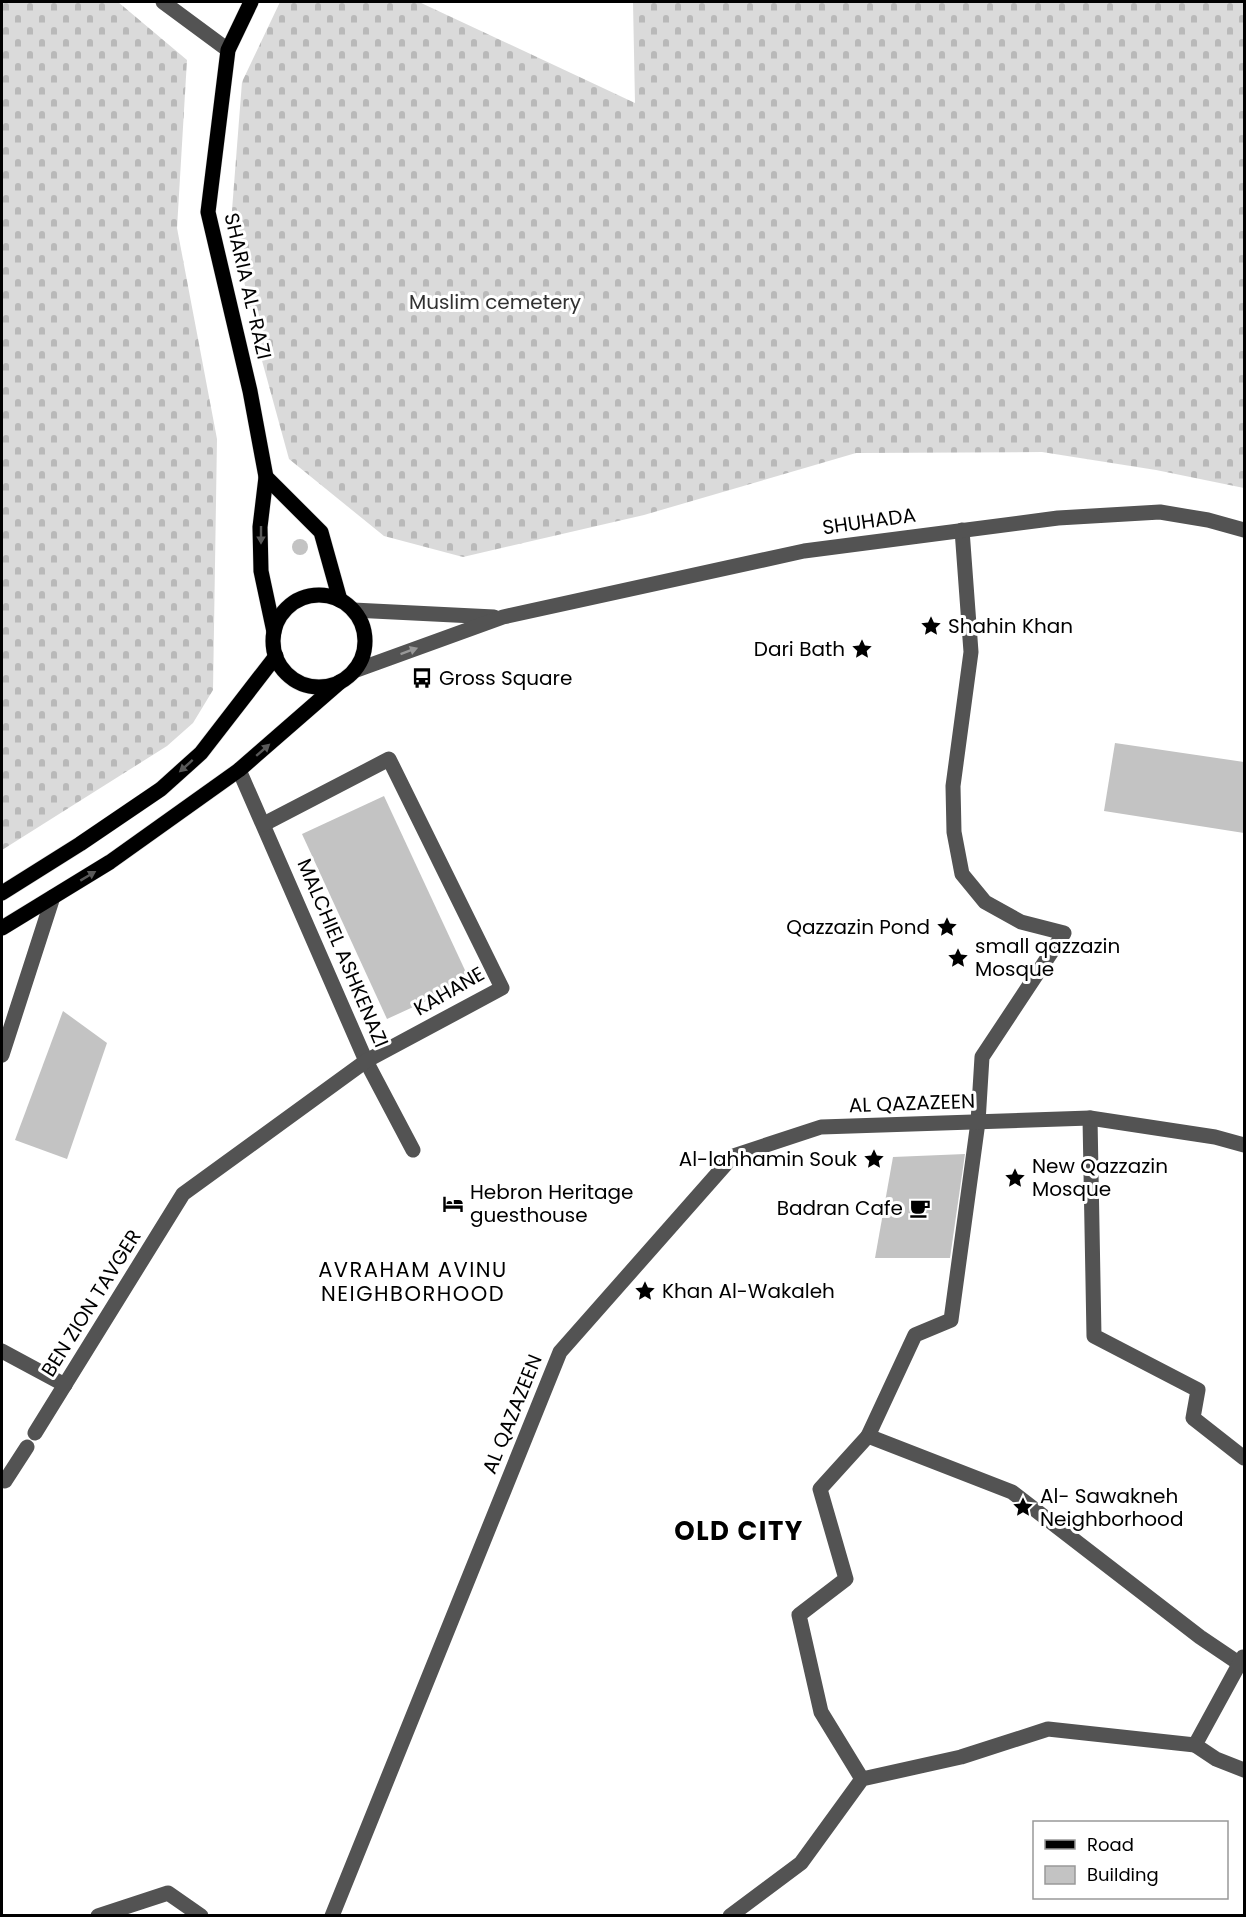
<svg xmlns="http://www.w3.org/2000/svg" width="1246" height="1917" font-family="Poppins,sans-serif">
<style>
.cemetery{fill:url(#cemetery-stones)}
.building{fill:#c3c3c3}
.lines{fill:none;stroke-linecap:round;stroke-linejoin:round}
.major-casing{stroke:#dbdbdb;stroke-width:16}
.minor{stroke:#535353;stroke-width:15}
.major{stroke:#000;stroke-width:15}
.oneway{fill:#595959}
.oneway2{fill:#989898}
.labels{text-anchor:middle;dominant-baseline:central;stroke-width:6;stroke-linejoin:round;paint-order:stroke}
.street-label{font-size:20px;fill:#000;stroke:#fff}
.park-label{font-size:20px;fill:#313131;stroke:#fff}
.poi-label{font-size:20px;fill:#000;stroke:#fff;text-anchor:start}
.neighbourhood-label{font-size:21px;letter-spacing:1.5px;fill:#000;stroke:#fff}
.district-label{font-size:26px;font-weight:bold;letter-spacing:1.5px;fill:#000;stroke:#fff}
</style>
<defs>
<pattern id="cemetery-stones" width="16" height="16" patternUnits="userSpaceOnUse" patternTransform="scale(1.5)"><rect width="16" height="16" fill="#dadada"/><path d="M2 7V4a2 2 0 0 1 4 0v3zM10 15v-3a2 2 0 0 1 4 0v3z" fill="#b9b9b9"/></pattern>
</defs>
<rect width="100%" height="100%" fill="#fff"/>
<g class="cemetery">
<path d="M2,2h116l69,58 -10,168 40,211 -4,251 -20,33 -26,23 -165,104z"/>
<path d="M280,2h139l216,101 -2,-101h611v486l-88,-18 -114,-18 -186,1 -212,62 -181,42 -79,-21 -95,-77 -28,-102 -30,-134 11,-141z"/>
</g>
<g class="building">
<circle cx="300" cy="547" r="8"/>
<path d="M1115,743l129,19v71l-140,-22z"/>
<path d="M384,796l86,185 -83,38 -85,-185z"/>
<path d="M63,1011l44,32 -40,116 -52,-19z"/>
<path d="M965,1154l-15,104h-75l18,-101z"/>
</g>
<g class="lines">
<g class="major-casing">
<g id="major">
<path d="M251,2l-23,48 -20,162 42,179 16,86 -6,50 1,44 13,61"/>
<path d="M266,477l55,55 19,68"/>
<circle cx="319" cy="641" r="46"/>
<path d="M2,893l78,-49 81,-55 40,-36 75,-97"/>
<path d="M2,928l108,-66 129,-92 101,-88"/>
</g>
</g>
<g class="minor">
<path d="M163,2l65,48"/>
<path d="M962,530l9,122 -18,134 1,46 8,42 23,28 36,20 43,11 -82,124 -4,65 -27,198 -36,15 -47,101 144,56 188,145 40,27h4"/>
<path d="M353,610l141,7"/>
<path d="M354,671l149,-54 301,-66 254,-33 102,-6 48,8 36,10"/>
<path d="M239,770l127,291 47,89"/>
<path d="M2,1055l51,-158"/>
<path d="M1090,1118l4,218 104,54 -5,28 51,40"/>
<path d="M2,1351l63,34"/>
<path d="M35,1433l148,-239 183,-133 136,-73 -113,-229 -125,65"/>
<path d="M2,1479l3,2 22,-34"/>
<path d="M1243,1657l-48,88 21,14 28,11"/>
<path d="M862,1779l-41,-67 -22,-97 47,-36 -26,-90 48,-53"/>
<path d="M98,1916l70,-23 33,23"/>
<path d="M332,1916l228,-564 173,-196 88,-29 269,-9 125,19 29,8"/>
<path d="M730,1916l71,-53 61,-84 99,-22 87,-28 147,16"/>
</g>
<use href="#major" class="major"/>
</g>
<defs><path id="oneway-solid" d="M-6-.8H1V-3.2L6.5 0L1 3.2V.8H-6Z" transform="scale(1.5)"/></defs>
<g class="oneway">
<use href="#oneway-solid" transform="translate(261 535) rotate(90)"/>
<use href="#oneway-solid" transform="translate(263 750) rotate(-41)"/>
<use href="#oneway-solid" transform="translate(186 766) rotate(138)"/>
<use href="#oneway-solid" transform="translate(88 876) rotate(-31)"/>
</g>
<use class="oneway2" href="#oneway-solid" transform="translate(409 651) rotate(-20)"/>
<defs>
<g id="sight-bare" transform="scale(1.62)"><path d="M0-6L1.8-2.2L6-1.7L2.9 1.2L3.7 5.4L0 3.3L-3.7 5.4L-2.9 1.2L-6-1.7L-1.8-2.2Z" fill="#000" stroke="#fff" stroke-width="2.5" paint-order="stroke"/></g>
<g id="bus-bare" transform="scale(1.62)"><path d="M-5-6H5V4H4V6H2V4H-2V6H-4V4H-5ZM-3.5-4V0h7V-4ZM-3.5 1.2v1.5H-2V1.2ZM2 1.2v1.5H3.5V1.2Z" fill="#000" stroke="#fff" stroke-width="2.5" paint-order="stroke"/></g>
<g id="hotel-bare" transform="scale(1.62)"><path d="M-6-4.5h1.5V1H6V5H4.5V3h-9V5H-6ZM-4 0a1.8 1.8 0 1 1 3.6 0ZM.5 0V-2.5h3Q6-2.5 6 0Z" fill="#000" stroke="#fff" stroke-width="2.5" paint-order="stroke"/></g>
<g id="cafe-bare" transform="scale(1.62)"><path d="M-5.5-4.5H6V0H3Q3 3.5 0 3.5H-2.5Q-5.5 3.5-5.5 0ZM3-3.2v2h1.7v-2ZM-6 4.5H4V6H-6Z" fill="#000" stroke="#fff" stroke-width="2.5" paint-order="stroke"/></g>
</defs>
<g fill-rule="evenodd">
<use href="#sight-bare" x="931" y="626"/>
<use href="#sight-bare" x="862" y="649"/>
<use href="#bus-bare" x="422" y="678"/>
<use href="#sight-bare" x="947" y="927"/>
<use href="#sight-bare" x="958" y="958"/>
<use href="#sight-bare" x="874" y="1159"/>
<use href="#sight-bare" x="1015" y="1178"/>
<use href="#hotel-bare" x="453" y="1204"/>
<use href="#cafe-bare" x="920" y="1208"/>
<use href="#sight-bare" x="645" y="1291"/>
<use href="#sight-bare" x="1023" y="1507"/>
</g>
<g class="labels">
<g class="street-label">
<text transform="translate(248 286) rotate(77)">SHARIA AL-RAZI</text>
<text transform="translate(869 521) rotate(-8)">SHUHADA</text>
<text transform="translate(343 953) rotate(67)">MALCHIEL ASHKENAZI</text>
<text transform="translate(449 991) rotate(-30)">KAHANE</text>
<text transform="translate(912 1103) rotate(-2)">AL QAZAZEEN</text>
<text transform="translate(91 1303) rotate(-58)">BEN ZION TAVGER</text>
<text transform="translate(512 1414) rotate(-68)">AL QAZAZEEN</text>
</g>
<g class="park-label">
<text x="495" y="302">Muslim cemetery</text>
</g>
<g class="poi-label">
<text x="948" y="626">Shahin Khan</text>
<text x="845" y="649" text-anchor="end">Dari Bath</text>
<text x="439" y="678">Gross Square</text>
<text x="930" y="927" text-anchor="end">Qazzazin Pond</text>
<text x="975" y="946">small qazzazin<tspan x="975" dy="23">Mosque</tspan></text>
<text x="857" y="1159" text-anchor="end">Al-lahhamin Souk</text>
<text x="1032" y="1166">New Qazzazin<tspan x="1032" dy="23">Mosque</tspan></text>
<text x="470" y="1192">Hebron Heritage<tspan x="470" dy="23">guesthouse</tspan></text>
<text x="903" y="1208" text-anchor="end">Badran Cafe</text>
<text x="662" y="1291">Khan Al-Wakaleh</text>
<text x="1040" y="1496">Al- Sawakneh<tspan x="1040" dy="23">Neighborhood</tspan></text>
</g>
<g class="neighbourhood-label">
<text x="413" y="1269">AVRAHAM AVINU<tspan x="413" dy="24">NEIGHBORHOOD</tspan></text>
</g>
<g class="district-label">
<text x="739" y="1531">OLD CITY</text>
</g>
</g>
<rect width="1246" height="1917" fill="none" stroke="#000000" stroke-width="6"/>
<rect x="1033" y="1821" width="195" height="78" fill="#ffffff" stroke="#999999" stroke-width="1.5"/>
<rect x="1045" y="1840" width="30" height="9" fill="#000000" stroke="#999999" stroke-width="1.5"/>
<text x="1087" y="1851" font-size="18" fill="#000000">Road</text>
<rect x="1045" y="1866" width="30" height="18" fill="#c3c3c3" stroke="#999999" stroke-width="1.5"/>
<text x="1087" y="1881" font-size="18" fill="#000000">Building</text>
</svg>
